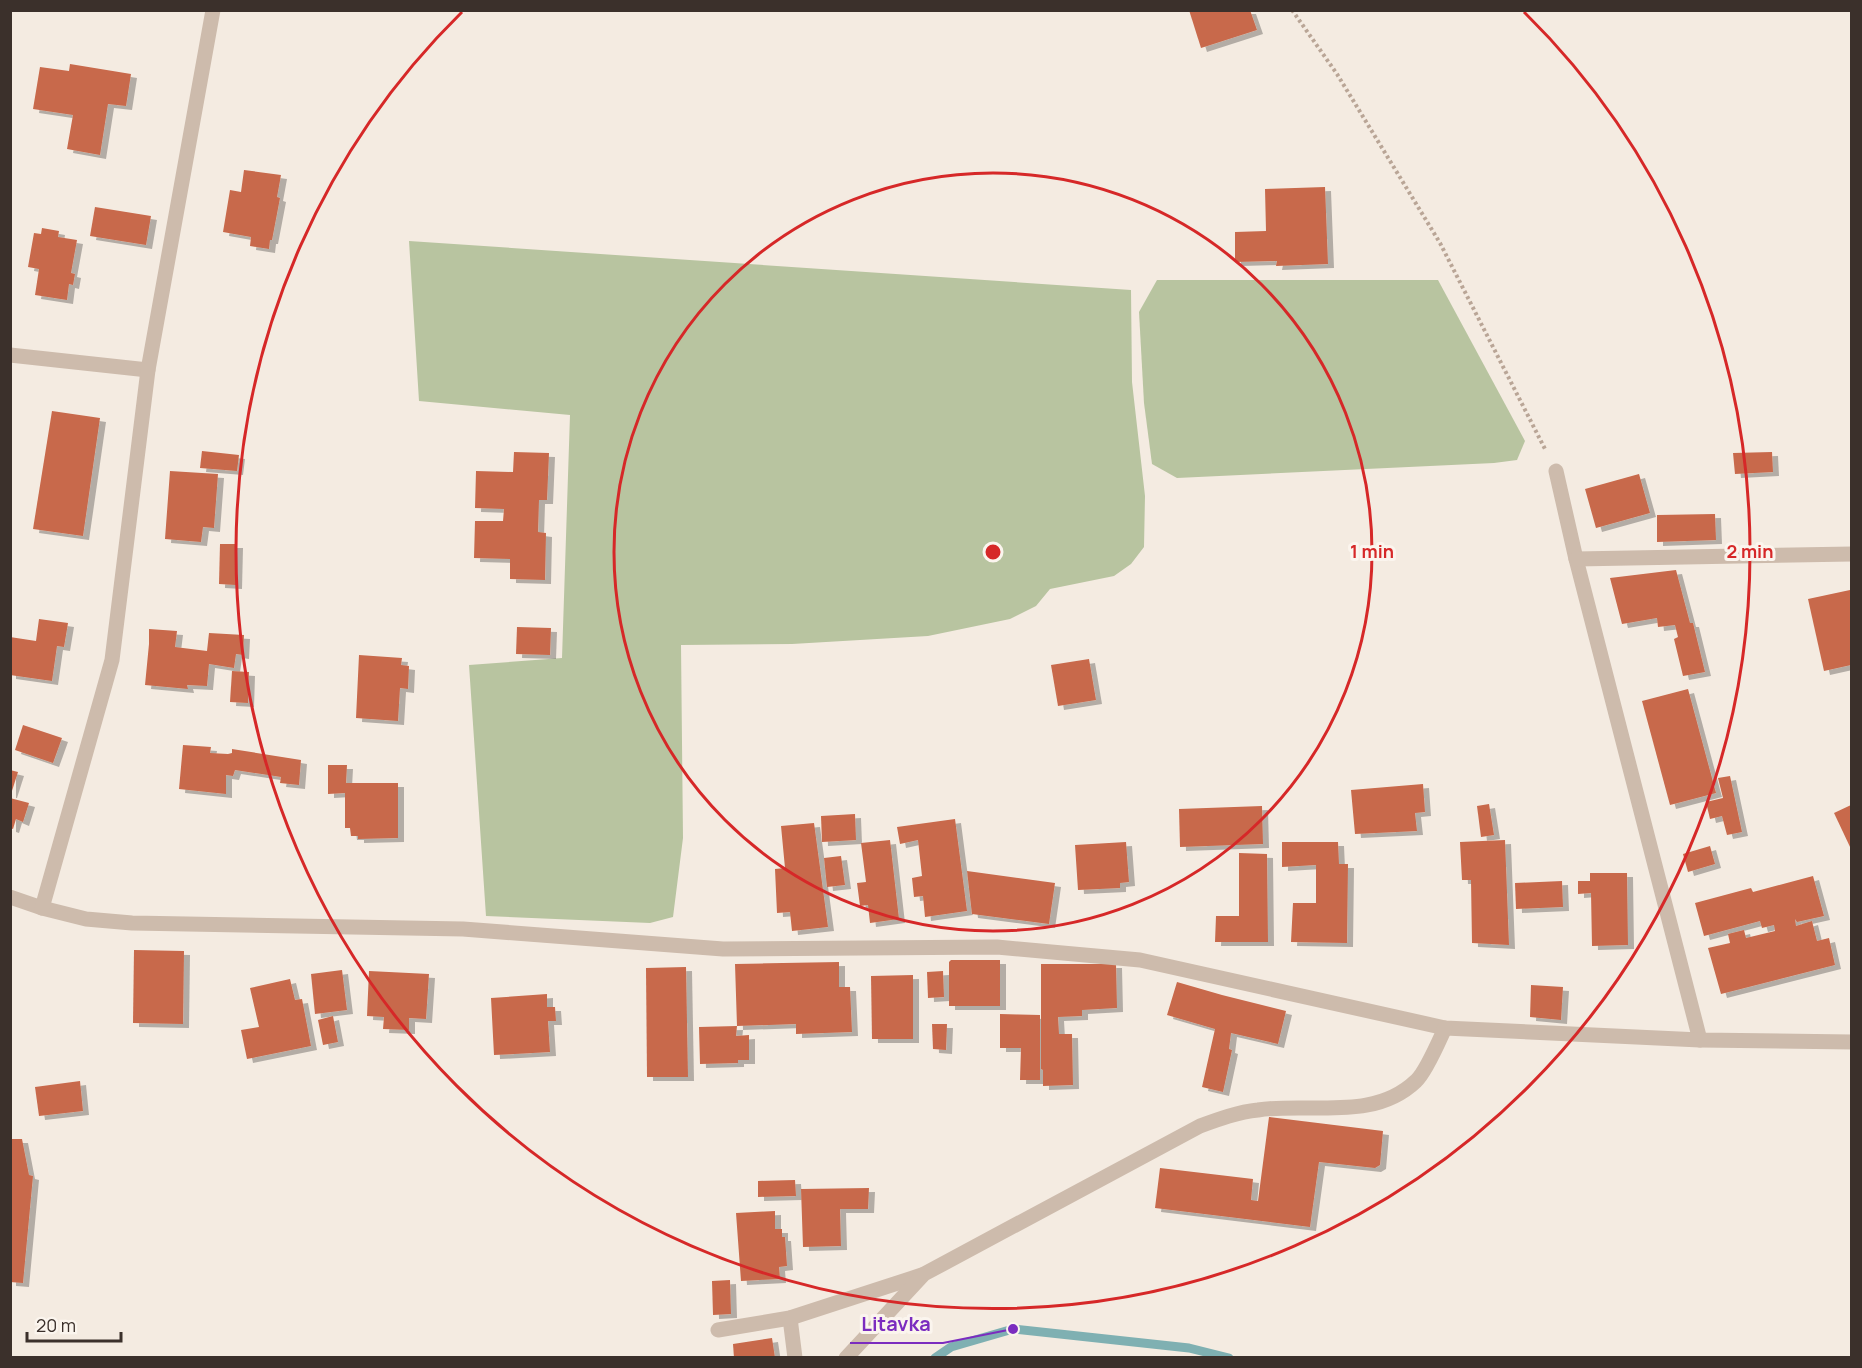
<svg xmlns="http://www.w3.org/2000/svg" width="1862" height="1368" font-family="Manrope,sans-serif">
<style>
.green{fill:#b8c4a0}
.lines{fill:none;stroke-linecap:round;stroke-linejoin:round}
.stream{stroke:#7fb0b2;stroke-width:9}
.building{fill:#c8694b;filter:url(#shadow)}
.path{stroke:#b9a596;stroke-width:4;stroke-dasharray:3 3;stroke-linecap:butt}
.minor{stroke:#cdbbac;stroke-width:15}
.ring{fill:none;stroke:#d62828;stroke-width:3}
.centre{fill:#d62828;stroke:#fbf5ee;stroke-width:3}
.ring-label{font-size:18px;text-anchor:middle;font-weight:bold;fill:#d62828;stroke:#fbf5ee;stroke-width:6;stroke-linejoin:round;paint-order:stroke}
.leader{fill:none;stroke:#7b2cbf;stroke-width:2}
.callout-dot{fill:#7b2cbf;stroke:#fbf5ee;stroke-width:2}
.callout-label{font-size:20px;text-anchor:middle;font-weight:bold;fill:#7b2cbf;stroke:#fbf5ee;stroke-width:6;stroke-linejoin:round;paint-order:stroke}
</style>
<defs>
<filter id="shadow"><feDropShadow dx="6" dy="4" stdDeviation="0" flood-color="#0004"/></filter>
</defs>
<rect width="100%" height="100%" fill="#f4ebe1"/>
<g class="green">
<path d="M409,241l722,49 1,92 13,114 -1,51 -13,17 -17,12 -64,13 -14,17 -26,13 -82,17 -136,8 -111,1 2,193 -10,79 -23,6 -164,-7 -17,-251 93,-7 8,-243 -151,-14z"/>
<path d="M1157,280h281l87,161 -8,19 -23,3 -317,15 -25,-14 -8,-61 -5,-91z"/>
</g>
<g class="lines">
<path class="stream" d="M935,1358l16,-11 62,-18 176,19 40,10"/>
</g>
<g class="building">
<path d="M1189,10h61l7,20 -56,18z"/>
<path d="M70,64l61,10 -5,32 -18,-2 -8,51 -33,-6 6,-34 -40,-6 7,-42 29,4z"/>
<path d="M244,170l37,5 -4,22 3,1 -8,42h-2l-1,9 -19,-3 1,-9 -28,-5 7,-42 11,2z"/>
<path d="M1325,187l3,77 -52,2 1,-5 -42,1v-30l31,-1 -1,-42z"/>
<path d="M95,207l56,9 -5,29 -56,-9z"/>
<path d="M42,228l17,3 -1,6 19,3 -6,33 4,1 -2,11 -4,-1 -2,16 -32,-5 4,-26 -11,-2 6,-34 7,1z"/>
<path d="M52,411l48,7 -17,118 -50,-7z"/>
<path d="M202,451l37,4 -2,16 -37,-3z"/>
<path d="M514,452l35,1 -2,47h-8l-1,32 8,1 -1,47 -35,-1v-20l-36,-1 1,-37h28l1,-12 -29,-1 1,-37 37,1z"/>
<path d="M1772,452l1,20 -38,2 -2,-21z"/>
<path d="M170,471l48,3 -4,54 -11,-1 -2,15 -36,-3z"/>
<path d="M1639,474l11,39 -54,15 -11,-39z"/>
<path d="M1715,514l1,26 -59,2v-27z"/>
<path d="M220,544h17l-1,41 -17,-1z"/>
<path d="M1676,570l14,53h3l12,49 -22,4 -9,-37 4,-2 -3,-12 -17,2 -1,-9 -35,6 -12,-46z"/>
<path d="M1850,590l1,75 -27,6 -16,-72z"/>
<path d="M39,619l29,4 -4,24 -7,-1 -5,35 -42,-6v-38l26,4z"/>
<path d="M517,627l34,1 -1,27 -34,-1z"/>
<path d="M149,629l28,2 -2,16 32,4 2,-18 35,2 -1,20 -7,-1 -2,14 -25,-4 -2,22 -20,-1 1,4 -43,-4 4,-41z"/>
<path d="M359,655l43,3 -1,7 8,1 -1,23 -8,-1 -2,33 -42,-3z"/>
<path d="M1089,659l7,41 -38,6 -7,-41z"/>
<path d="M232,671l17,1 -1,31 -18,-1z"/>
<path d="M1688,689l28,104 -46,12 -28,-104z"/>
<path d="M23,725l39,13 -9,25 -38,-13z"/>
<path d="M183,745l28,2 -1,6 18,1 4,-1v-4l69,11 -2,25 -19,-2 1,-6 -46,-7 -2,6 -7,-1v19l-47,-5z"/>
<path d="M328,765h19l-1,18h52v55l-40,1v-3h-7l-1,-8h-5v-35l-17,1z"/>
<path d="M10,770l8,2 -7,22h-1z"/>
<path d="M1730,776l12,56 -15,3 -5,-19 -12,3 -4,-17 17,-4 -5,-20z"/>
<path d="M1423,784l2,28 -10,1 2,18 -62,3 -4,-44z"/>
<path d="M10,798l19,5 -6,19 -7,-3 -3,10 -3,-1z"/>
<path d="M1489,804l5,31 -13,2 -4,-31z"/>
<path d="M1851,805v44l-17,-36z"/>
<path d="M1262,806l1,38 -83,3 -1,-38z"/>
<path d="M855,814l1,26 -34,2 -1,-26z"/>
<path d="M955,819l12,92 -42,6 -2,-21 -9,1 -2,-19 10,-2 -4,-36 -18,4 -3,-17z"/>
<path d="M814,823l14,104 -36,4 -2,-19 -13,1 -2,-44 10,-1 -4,-42z"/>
<path d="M890,840l9,79 -29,4 -2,-18 -8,1 -3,-23 9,-1 -5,-39z"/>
<path d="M1505,840l4,105 -37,-2 -1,-63h-9l-2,-38z"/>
<path d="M1126,842l3,40 -9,1v5l-42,2 -3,-45z"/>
<path d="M1282,842h56l1,22h9l-1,79 -56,-1 2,-39h23v-38l-34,2z"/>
<path d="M1710,846l5,18 -27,8 -5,-18z"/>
<path d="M1239,853l28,1 1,88h-53l1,-26h23z"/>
<path d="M841,856l4,29 -18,2 -3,-29z"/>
<path d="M967,871l88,12 -6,41 -77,-10z"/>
<path d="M1590,873h37l1,72 -36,1 -1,-53 -13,1v-13h12z"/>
<path d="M1813,876l11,40 -27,6 -2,-3 1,7 16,-5 5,20 12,-3 6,27 -114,29 -13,-46 22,-5 -2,-9 16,-4 2,8 29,-7 -1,-6 -12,3 -2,-7 -56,15 -9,-33 56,-15 2,4z"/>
<path d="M1562,881l1,26 -47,2 -1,-26z"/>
<path d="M134,950l50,1 -1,73 -50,-1z"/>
<path d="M951,960h49v46h-51v-44z"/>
<path d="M839,962v25h11l2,45 -56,2v-10l-59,2 -1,10 13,-1v25h-11v3l-38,1 -1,-37 38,-1 -2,-62z"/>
<path d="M1041,964h75l1,44 -35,2v6l-24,1 1,17h13l1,51 -30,1v-16l-2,-1z"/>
<path d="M686,967l2,110h-41l-1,-109z"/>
<path d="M342,970l5,40 -32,4 -4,-40z"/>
<path d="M369,971l60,3 -3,45 -17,-1v12l-26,-1 1,-12 -17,-1z"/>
<path d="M943,971l1,26 -16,1 -1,-26z"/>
<path d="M913,975v64h-41l-1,-63z"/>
<path d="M290,979l5,21 7,-1 9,47 -64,13 -6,-29 18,-3 -9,-39z"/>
<path d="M1177,982l45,13 64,16 -8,33 -47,-11 -2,16 3,1 -9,42 -21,-5 13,-58 -48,-14z"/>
<path d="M1531,985l32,2 -2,33 -31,-3z"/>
<path d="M547,994v13h8l1,14h-8l2,31 -56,3 -3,-57z"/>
<path d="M1000,1014l40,1v65h-20l1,-32h-21z"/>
<path d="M333,1016l5,26 -15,3 -5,-25z"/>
<path d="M932,1024h15l-1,26 -13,-1z"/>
<path d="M80,1081l3,30 -44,5 -4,-29z"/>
<path d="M1269,1117l114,14 -3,34 -5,3 -56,-6 -9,65 -155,-19 5,-40 93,11 -2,21 7,1z"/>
<path d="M10,1139h12l7,36 4,1 -10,107 -13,-1z"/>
<path d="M795,1180l1,16 -38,1v-16z"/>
<path d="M869,1188l-1,21h-28l1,37 -38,1 -2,-58z"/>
<path d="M775,1211v18h7v8h3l2,29 -8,1 1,12 -39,2 -5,-68z"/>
<path d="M730,1280l1,34 -18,1 -1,-34z"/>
<path d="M772,1338l3,20h-41l-1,-14z"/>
</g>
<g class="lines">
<path class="path" d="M1292,10l45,64 103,169 106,208"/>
<g class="minor">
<path d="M10,355l138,15"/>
<path d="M1556,471l20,88 124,481"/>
<path d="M1576,559l276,-5"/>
<path d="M10,897l32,11 44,11 46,4 331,6 260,20 274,-2 143,13 305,68 255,12 152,2"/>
<path d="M42,908l70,-248 36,-290 65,-360"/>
<path d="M790,1318l5,40"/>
<path d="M718,1330l72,-12 132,-43"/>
<path d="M846,1358l78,-84 276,-148c19,-7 38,-14 58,-16 53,-8 115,12 158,-29 10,-9 23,-40 29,-53"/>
</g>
</g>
<g class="ring">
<circle cx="993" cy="552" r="379"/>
<path d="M1524 12A757 757 0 1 1 462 12"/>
</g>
<circle cx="993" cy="552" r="9" class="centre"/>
<g class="ring-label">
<text x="1372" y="558">1 min</text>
<text x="1750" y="558">2 min</text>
</g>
<path class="leader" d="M1013 1329L943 1343H850"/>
<circle class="callout-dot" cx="1013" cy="1329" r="6"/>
<g class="callout-label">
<text x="896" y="1331">Litavka</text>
</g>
<rect width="1862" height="1368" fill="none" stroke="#3b302b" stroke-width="24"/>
<path d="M27 1332v9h94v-9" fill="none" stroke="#3b302b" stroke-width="3"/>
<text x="36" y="1332" font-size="18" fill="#3b302b" stroke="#fbf5ee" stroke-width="4.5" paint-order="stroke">20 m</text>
</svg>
